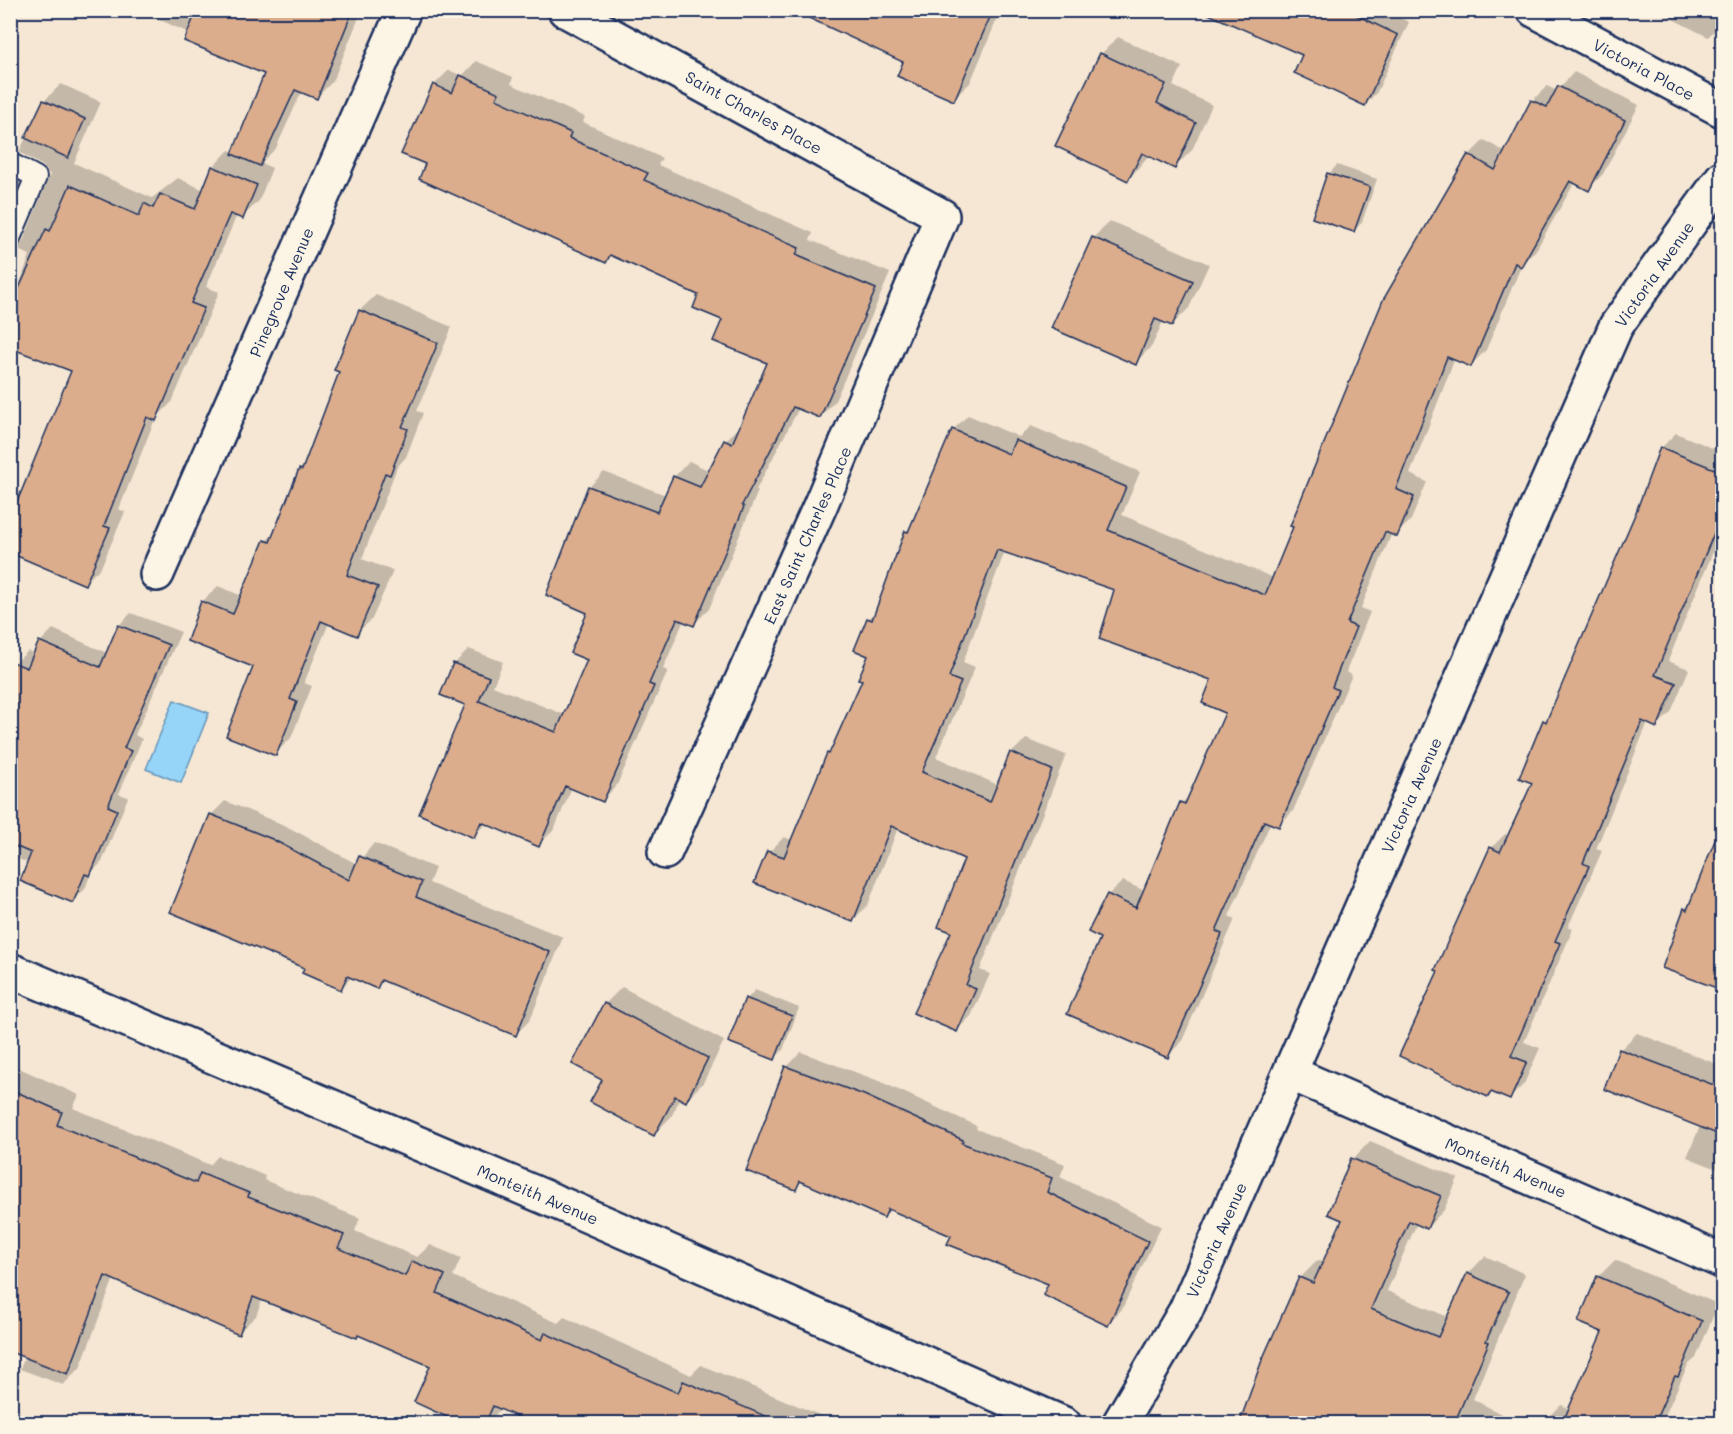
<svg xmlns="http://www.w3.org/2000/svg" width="1733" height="1434" font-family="Mali,sans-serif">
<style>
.water{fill:#96d5f7;stroke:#6593ba;stroke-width:1.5}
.shadow{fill:#0003}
.building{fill:#dbad8c;stroke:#1b2f5e;stroke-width:1.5}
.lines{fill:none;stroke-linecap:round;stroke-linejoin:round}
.service-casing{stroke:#1b2f5e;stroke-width:24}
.minor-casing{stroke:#1b2f5e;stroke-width:38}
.service{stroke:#fcf5e5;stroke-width:20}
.minor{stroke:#fcf5e5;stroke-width:33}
.labels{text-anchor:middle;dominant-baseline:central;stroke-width:4.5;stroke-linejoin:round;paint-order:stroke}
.street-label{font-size:16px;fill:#1b2f5e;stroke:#fcf5e5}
</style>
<rect width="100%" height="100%" fill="#f5e7d3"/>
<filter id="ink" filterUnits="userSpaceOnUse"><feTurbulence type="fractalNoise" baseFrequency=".0167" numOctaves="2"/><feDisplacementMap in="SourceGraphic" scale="12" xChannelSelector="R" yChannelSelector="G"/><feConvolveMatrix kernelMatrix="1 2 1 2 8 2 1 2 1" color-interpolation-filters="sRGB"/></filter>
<g filter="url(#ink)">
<path class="water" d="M174,700l35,13 -28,70 -35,-14z"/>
<g class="shadow">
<path d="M138,10h224l-29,71 -16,16 -15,-6 -26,57 -15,15 11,5 -13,33 -17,16 -5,-2 -31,72 13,5 -47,110 -17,17 -36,90 6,3 -24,55 -16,16 -12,-213 -63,-59 20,-56 -15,-6 8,-8 27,-66 -7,-9 -24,-14 25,-51 17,-17 40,18 -27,61 78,35 26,-20 26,12 9,-23 16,-17 5,2 32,-79 -77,-40z"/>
<path d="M803,10h198l-31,73 -17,16 -48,-38z"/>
<path d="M1384,10l25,12 -32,70 -12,13 -61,-51 -101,-43z"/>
<path d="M1655,10h67v13l-14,14z"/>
<path d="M1118,37l64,30 -9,19 39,19 -20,45 -17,17 -26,-12 -21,25 -27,-126z"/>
<path d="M476,61l37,16 -2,7 74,33 -2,5 79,36 -4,7 155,68 -3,7 80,33 -55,128 -15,16 -21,-9 -43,82 2,1 -49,118 -15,15 -10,-4 -21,49 5,2 -51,114 -15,16 -30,-14 -18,43 -16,15 -51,-22 -14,13 -6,-132 -13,-40 15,-15 34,13 -10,24 72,29 24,-56v-172l15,-15 62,23 8,-18 15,-16 21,10 15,-30 15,-15 29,-64 -69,-68 -87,-40 -7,8 -179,-98 7,-79 15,-15 13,6z"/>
<path d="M1574,72l65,33 -36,69 -15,15 -13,-7 -39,68 -14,14 -36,86 -15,15 -16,-7 -45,116 17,8 -16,38 -15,15 -4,-2 -31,75 9,4 -24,60 6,3 -59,136 -15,15 -7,-4 -42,94 6,3 -53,122 -14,15 -66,-119 6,-42 15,-14 22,10 37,-88 9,-9 36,-82 -14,-32 -98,-91 -110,-38 -42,111 12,5 -39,90 62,28 13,-32 15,-14 40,16 -86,215 10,4 -19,42 -14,14 -4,-99 13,-73 -68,-30 -30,77 -15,15 -84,-68 15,-15 8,3 36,-86 5,-5 31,-70 6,-23 -14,-7 12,-30 10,-10 28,-77 5,-5 42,-97 15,-15 51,22 12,-11 109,46 -18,43 152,63 195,-423 15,-15 21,12 27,-51 15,-15 10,5z"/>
<path d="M1337,165l40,14 -15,43 -8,9 -25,-57z"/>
<path d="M10,172l18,2 -18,41z"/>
<path d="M1110,221l99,43 -20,44 -17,17 -9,-4 -11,25 -17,17 -42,-125z"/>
<path d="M376,295l76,32 -35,84 6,2 -17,44 -9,10 -35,92 31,12 -21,48 -16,15 -27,-11 -25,60 8,3 -21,52 -16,16 -20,-88 -53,-64 16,-16 24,10 24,-55 10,-10 24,-62 6,-6 35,-92 -5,-2 24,-59z"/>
<path d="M1676,433l46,19v78l-54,131 21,8 -18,43 -14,14 -9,-4 -52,127 6,2 -34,76 5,2 -49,113 16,6 -16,36 -14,14 -70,-128 51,-122 14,-14 4,2 25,-54 10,-61 7,-7 86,-201 25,-66z"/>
<path d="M131,613l50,19 -46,103 7,4 -23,55 9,3 -26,65 -11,11 -6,16 -13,12 -43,-38 -19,-7v-182l5,-11 13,-12 7,3 6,-13 12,-12 54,24 12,-28z"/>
<path d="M225,801l61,25 71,38 17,-21 61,25 -6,15 134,54 -33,83 -14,14 -132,-54 -7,7 -25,-10 -11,11 -35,-20 -95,-153z"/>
<path d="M1722,848v141l-59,-22 22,-58 6,-6 16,-40z"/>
<path d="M622,987l102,54 -21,42 -17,17 -5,-3 -10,20 -17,17 -50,-54 1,-76z"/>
<path d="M755,990l44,18 -16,42 -8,8 -28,-59z"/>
<path d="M1637,1033l85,33v105l-35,-14 13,-31 -80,-76z"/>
<path d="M801,1052l78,29 98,45 -1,3 89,35 -5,13 101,49 -39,83 -14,15 -58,-40 -98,-49 -61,-26 -7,7 -81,-36 -8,8 -8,-121z"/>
<path d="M10,1064l69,31 -6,13 137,57 8,-9 47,20 -1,4 96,38 -5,13 62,26 13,-12 31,13 -8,18 105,47 6,-6 127,58 10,-10 140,59h-304l-36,-16 -13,16h-22l-34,-59 -73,-31 -97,-35 -6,17 -18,17 -124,-55 -34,90 -17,17 -43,-16 37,-91 -47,-21z"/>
<path d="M1370,1141l88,37 -14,32 -17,18 -10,-5 -30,68 61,26 20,-43 17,-18 40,18 -52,125 47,25h-281l61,-146 18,-18 6,3 20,-44 9,-60z"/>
<path d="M1615,1260l103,44 -22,54 -8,7 -27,59h-118l18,-19 9,4 34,-78 -6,-54z"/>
<path d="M10,1380l5,2 -5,11z"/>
</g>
<g class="building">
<path d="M197,10h156l-36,89 -22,-9 -35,76 -28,-12 32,-80 -80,-33z"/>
<path d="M792,10h201l-39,91 -57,-25 6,-14z"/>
<path d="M1199,10h147l52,25 -33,71 -71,-33 8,-18z"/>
<path d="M1100,53l66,31 -9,19 39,20 -21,46 -33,-16 -14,28 -73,-35z"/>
<path d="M460,75l39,18 -3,6 75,34 -2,5 79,35 -4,7 155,68 -3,7 80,34 -56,129 -27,-11 -51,98 2,2 -50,119 -17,-7 -28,65 5,2 -51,116 -38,-16 -26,61 -58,-25 -7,16 -55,-24 46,-109 -25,-10 13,-32 36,14 -10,24 77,31 31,-72 -17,-7 17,-40 -41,-18 42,-109 69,26 16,-36 27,11 24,-47 8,4 35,-81 -54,-22 9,-21 -29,-12 5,-13 -88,-40 -4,8 -187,-84 6,-15 -24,-10 32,-70 19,9z"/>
<path d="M1558,86l67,34 -36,71 -19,-10 -49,86 -6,-4 -44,104 -24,-10 -51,132 18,8 -17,40 -12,-5 -38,91 9,4 -24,60 6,3 -59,137 -15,-6 -48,110 6,3 -54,124 -101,-44 33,-76 -12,-6 19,-38 29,14 44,-106 5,2 40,-91 -23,-10 9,-23 -112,-41 15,-49 -117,-40 -48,127 12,5 -39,90 68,30 20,-50 42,18 -86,215 10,4 -19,43 -44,-19 38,-81 -13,-5 26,-68 -73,-33 -38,96 -99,-39 13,-32 17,6 43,-104 2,1 33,-74 -4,-1 10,-23 -14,-6 13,-32 5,2 33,-89 3,1 44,-103 57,25 6,-14 111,47 -18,43 157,65 28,-68 -3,-1 93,-226 85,-146 27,16 36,-70 16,7z"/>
<path d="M43,100l42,19 -17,39 -43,-20z"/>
<path d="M212,166l45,19 -14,34 -13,-5 -39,89 13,5 -48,113 -9,-4 -43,109 6,2 -25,57 -75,-32v-34l61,-148 -61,-23v-40l36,-79 4,2 20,-46 69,31 5,-13 9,5 7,-14 35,15z"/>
<path d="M1327,173l43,14 -16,45 -42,-14z"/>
<path d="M1092,237l101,44 -21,45 -17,-7 -19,46 -85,-37z"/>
<path d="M359,310l79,33 -36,84 6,2 -18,46 -5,-2 -38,102 31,12 -21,49 -36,-15 -31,78 7,3 -21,54 -50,-20 27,-69 -66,-26 14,-40 32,13 31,-74 6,2 29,-73 3,1 37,-98 -5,-2z"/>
<path d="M1660,447l62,25v42l-67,161 21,8 -19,45 -15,-7 -59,142 6,3 -34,75 5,2 -49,113 16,6 -17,38 -19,-8 -3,5 -89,-41 39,-85 -3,-1 55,-123 10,5 32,-69 -13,-5 24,-58 3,2 90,-210z"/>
<path d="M118,625l51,20 -45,103 7,3 -23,55 9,4 -27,66 -5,-2 -12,29 -53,-22 11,-28 -21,-9v-183l17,7 12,-27 61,26z"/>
<path d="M210,814l62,25 77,41 10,-24 63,26 -6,15 134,55 -34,84 -135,-56 -4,9 -30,-13 -6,14 -39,-17 2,-5 -134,-56z"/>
<path d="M1721,825l1,1v164l-60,-22 22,-60 3,2z"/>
<path d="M745,998l47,18 -17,44 -47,-18z"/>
<path d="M604,1003l104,55 -22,44 -11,-6 -21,40 -64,-34 12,-22 -30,-16z"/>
<path d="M1619,1049l103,39v48l-118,-47z"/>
<path d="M785,1066l79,29 99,45 -1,3 90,35 -5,14 101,49 -40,85 -65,-31 5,-11 -101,-40 4,-8 -63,-27 -4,9 -84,-37 -4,9 -50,-19z"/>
<path d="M10,1089l52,23 -5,13 139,58 4,-10 49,20 -1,4 96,38 -6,13 67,28 7,-15 33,14 -8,18 105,47 3,-7 133,60 5,-12 101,43h-251l-40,-18 -8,18h-23l-48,-22 16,-36 -72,-31 -1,3 -104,-41 -14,38 -134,-59 -37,98 -58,-22z"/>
<path d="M1351,1158l90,38 -14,33 -18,-8 -38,88 67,28 29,-64 42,19 -23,49 3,1 -35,82h-215l23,-64 37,-83 14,6 29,-63 -14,-6z"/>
<path d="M1597,1276l105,45 -24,56 -3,-1 -21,48h-92l40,-92 -24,-10z"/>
</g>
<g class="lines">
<g class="service-casing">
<path id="service" d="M10,163l26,14 -26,61"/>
</g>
<g class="minor-casing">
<g id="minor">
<path d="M565,10l377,206 -122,290 -155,346"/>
<path d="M1534,10l188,100"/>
<path d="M157,574l247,-564"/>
<path d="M10,970l558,237 496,217"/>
<path d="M1290,1073l432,188"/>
<path d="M1119,1424l66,-112 431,-986 106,-148"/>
</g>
</g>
<use href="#service" class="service"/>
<use href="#minor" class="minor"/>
</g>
</g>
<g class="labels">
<g class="street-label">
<text transform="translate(1644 69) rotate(28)">Victoria Place</text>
<text transform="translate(754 112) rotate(29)">Saint Charles Place</text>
<text transform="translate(1654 274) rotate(-55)">Victoria Avenue</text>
<text transform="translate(281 292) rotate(-67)">Pinegrove Avenue</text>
<text transform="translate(807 535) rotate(-66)">East Saint Charles Place</text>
<text transform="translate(1411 795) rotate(-66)">Victoria Avenue</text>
<text transform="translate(1506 1167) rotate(23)">Monteith Avenue</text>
<text transform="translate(538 1194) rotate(23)">Monteith Avenue</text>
<text transform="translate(1216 1240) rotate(-66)">Victoria Avenue</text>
</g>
</g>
<rect width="1733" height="1434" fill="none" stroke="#fcf5e5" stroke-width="36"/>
<rect x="18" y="18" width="1697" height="1398" fill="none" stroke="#1b2f5e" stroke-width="2" filter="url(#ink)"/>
</svg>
